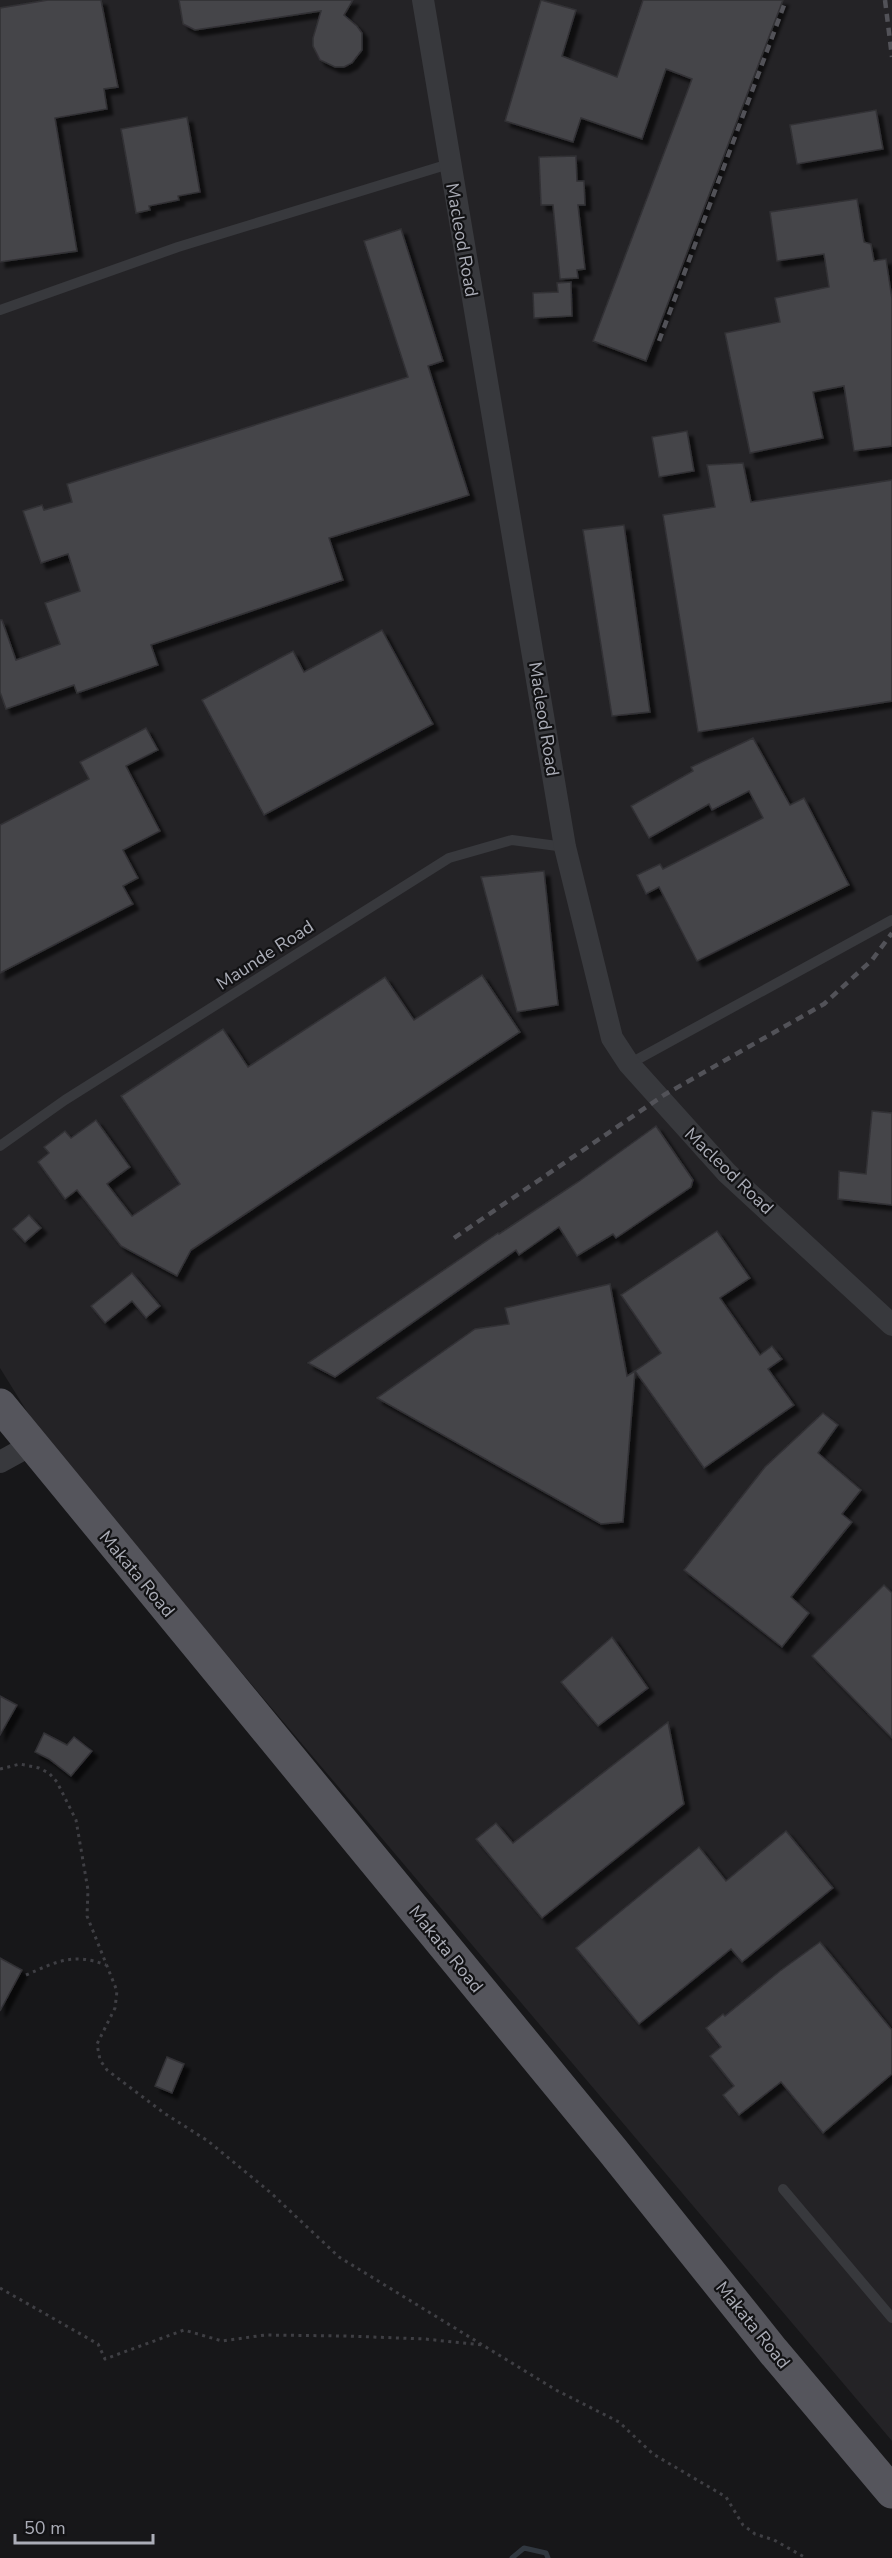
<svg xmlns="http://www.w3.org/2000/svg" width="892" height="2558" font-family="'Nunito Sans',sans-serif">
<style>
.built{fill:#242326}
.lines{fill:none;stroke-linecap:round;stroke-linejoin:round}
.stream{stroke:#313840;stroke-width:5}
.building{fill:#454449;stroke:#323135;stroke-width:1.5;filter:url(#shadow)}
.path{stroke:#3f3f44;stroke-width:3;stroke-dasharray:3 4.5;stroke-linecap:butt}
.lane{stroke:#38393d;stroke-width:10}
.street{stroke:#38393d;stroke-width:22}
.primary{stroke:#55555c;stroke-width:33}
.rail{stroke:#525258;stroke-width:4.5;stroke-dasharray:8 6;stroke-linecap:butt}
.labels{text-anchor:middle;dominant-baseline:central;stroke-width:4.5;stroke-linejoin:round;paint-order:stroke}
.street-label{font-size:18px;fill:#abadb7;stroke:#121214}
</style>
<defs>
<filter id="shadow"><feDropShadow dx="5.5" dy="5.5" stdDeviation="1.5" flood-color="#0009"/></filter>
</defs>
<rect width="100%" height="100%" fill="#171719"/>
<path class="built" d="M0,0h892v2441l-848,-1002 -44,-71z"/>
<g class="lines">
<path class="stream" d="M512,2558l12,-10 22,5 2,5"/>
</g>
<g class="building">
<path d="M48,0h53l17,87 -14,2 3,20 -52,9 22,133 -77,11v-254z"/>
<path d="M179,0h174l-9,15 13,11 5,7v17l-10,13 -8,4h-9l-15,-7 -7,-14v-8l8,-27 -126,19 -12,-6z"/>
<path d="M541,0l35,10 -14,46 55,21 26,-77h140l-137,361 -53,-20 99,-262 -26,-10 -24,70 -61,-21 -8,24 -68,-21z"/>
<path d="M876,110l7,39 -86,15 -7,-39z"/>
<path d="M187,117l13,75 -22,4 1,4 -30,6 1,4 -14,3 -15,-84z"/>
<path d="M576,156l1,25h7l1,24h-7l7,64 -8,1 1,8 -18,1 -7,-74h-12l-2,-48z"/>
<path d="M857,199l7,43 7,2 3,17 12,-2 6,40v147l-38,5 -10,-65 -31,6 10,46 -73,15 -25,-120 55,-11 -5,-24 54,-11 -5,-33 -47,7 -7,-49z"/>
<path d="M401,229l42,132 -15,5 41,129 -140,43 14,42 -192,65 7,20 -81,28 -3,-8 -68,24 -6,-17v-72h2l14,40 44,-16 -15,-41 35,-12 -12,-37 -27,9 -18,-52 19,-6 2,5 28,-8 -5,-18 341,-107 -44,-136z"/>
<path d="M571,282l1,34 -38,2 -1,-25 25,-1 -1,-9z"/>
<path d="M687,431l7,40 -35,6 -7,-40z"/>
<path d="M743,463l8,39 141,-22v221l-194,31 -35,-217 52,-8 -8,-42z"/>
<path d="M624,525l26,187 -38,4 -29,-186z"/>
<path d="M382,630l51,94 -169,91 -62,-115 91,-49 11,21z"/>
<path d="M146,728l12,22 -32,16 34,65 -37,19 15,28 -15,8 10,18 -133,69v-148l89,-46 -9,-17z"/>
<path d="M753,738l37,67 14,-7 45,87 -152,76 -38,-74 -13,7 -9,-19 23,-11 3,5 100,-51 -14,-27 -37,19 -3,-6 -60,34 -18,-32 62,-35 -2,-4z"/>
<path d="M544,871l14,134 -41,7 -36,-135z"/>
<path d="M482,975l38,57 -329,218 -14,26 -56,-30 -44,-56 -12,9 -27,-37 11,-9 -5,-6 21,-16 6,7 25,-18 34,47 -23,17 25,32 48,-32 -59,-88 102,-67 25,38 137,-90 29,43z"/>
<path d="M872,1111l20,2v92l-54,-6 1,-28 27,3z"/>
<path d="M656,1126l37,54 -2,7 -75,51 -3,-4 -36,22 -18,-29 -40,28 -3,-5 -181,127 -27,-14 190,-130 1,1 79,-52z"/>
<path d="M29,1215l12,13 -16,14 -12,-13z"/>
<path d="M717,1231l33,47 -30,20 40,57 12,-9 10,13 -14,10 26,36 -90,63 -69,-97 26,-18 -40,-58z"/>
<path d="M132,1273l28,33 -14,12 -14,-17 -27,22 -14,-17z"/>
<path d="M610,1284l17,92 8,-5 -12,151 -22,2 -224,-126 98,-69 34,-5 -4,-16z"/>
<path d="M823,1413l15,12 -20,28 43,37 -19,24 10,8 -61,75 18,16 -27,34 -98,-77 81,-103z"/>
<path d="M884,1585l8,8v145l-80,-82z"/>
<path d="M612,1637l36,51 -50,38 -37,-44z"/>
<path d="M0,1696l17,9 -17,30z"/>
<path d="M668,1722l16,82 -142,114 -66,-79 20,-16 17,20z"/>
<path d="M44,1733l23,12 7,-8 18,14 -21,25 -22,-17 -14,-7z"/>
<path d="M786,1831l47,57 -91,74 -11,-13 -92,75 -63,-76 123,-101 27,34z"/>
<path d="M820,1942l72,88v44l-69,59 -42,-51 -42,33 -16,-20 11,-9 -24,-30 11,-9 -15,-19 17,-14 2,2 55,-45z"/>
<path d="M0,1958l22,12 -22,41z"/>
<path d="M167,2057l17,7 -12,29 -17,-7z"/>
</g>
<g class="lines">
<g class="path">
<path d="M0,1769l20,-5 19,4 10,5 8,9 19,38 12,70 -1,26 30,75 -2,17 -18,36 3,16 7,10 57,43 44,28 63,52 68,64 217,133 63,32 34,32 73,43 17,28 12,9 19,6 32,18"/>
<path d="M26,1975c30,-13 47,-23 80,-10"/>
<path d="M0,2288l98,56 7,15 79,-29 38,11 43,-6 81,1 79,3 58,6"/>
</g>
<g class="lane">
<path d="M0,310l178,-63 271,-83"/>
<path d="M629,1064l263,-144"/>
<path d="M0,1146l65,-46 384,-242 63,-18 53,7"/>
<path d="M783,2189l109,129"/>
</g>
<g class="street">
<path d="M423,0l142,847 47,191 17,26 98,109 165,152"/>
<path d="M0,1462l31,-17"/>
</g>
<path class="primary" d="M0,1405l613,746 160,200 119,141"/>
<g class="rail">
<path d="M885,0l7,57"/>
<path d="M659,341l127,-341"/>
<path d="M454,1238l210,-143 160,-91 48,-44 20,-27"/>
</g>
</g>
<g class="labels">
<g class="street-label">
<text transform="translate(462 240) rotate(80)">Macleod Road</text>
<text transform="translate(544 719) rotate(81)">Macleod Road</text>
<text transform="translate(265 955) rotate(-33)">Maunde Road</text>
<text transform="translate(729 1171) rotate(44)">Macleod Road</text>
<text transform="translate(137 1574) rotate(50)">Makata Road</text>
<text transform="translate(446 1949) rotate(51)">Makata Road</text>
<text transform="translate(753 2325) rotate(51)">Makata Road</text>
</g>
</g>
<path d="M15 2534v9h138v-9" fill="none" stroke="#abadb7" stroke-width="3"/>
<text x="24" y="2534" font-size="18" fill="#abadb7" stroke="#121214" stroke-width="4.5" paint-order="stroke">50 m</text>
</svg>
